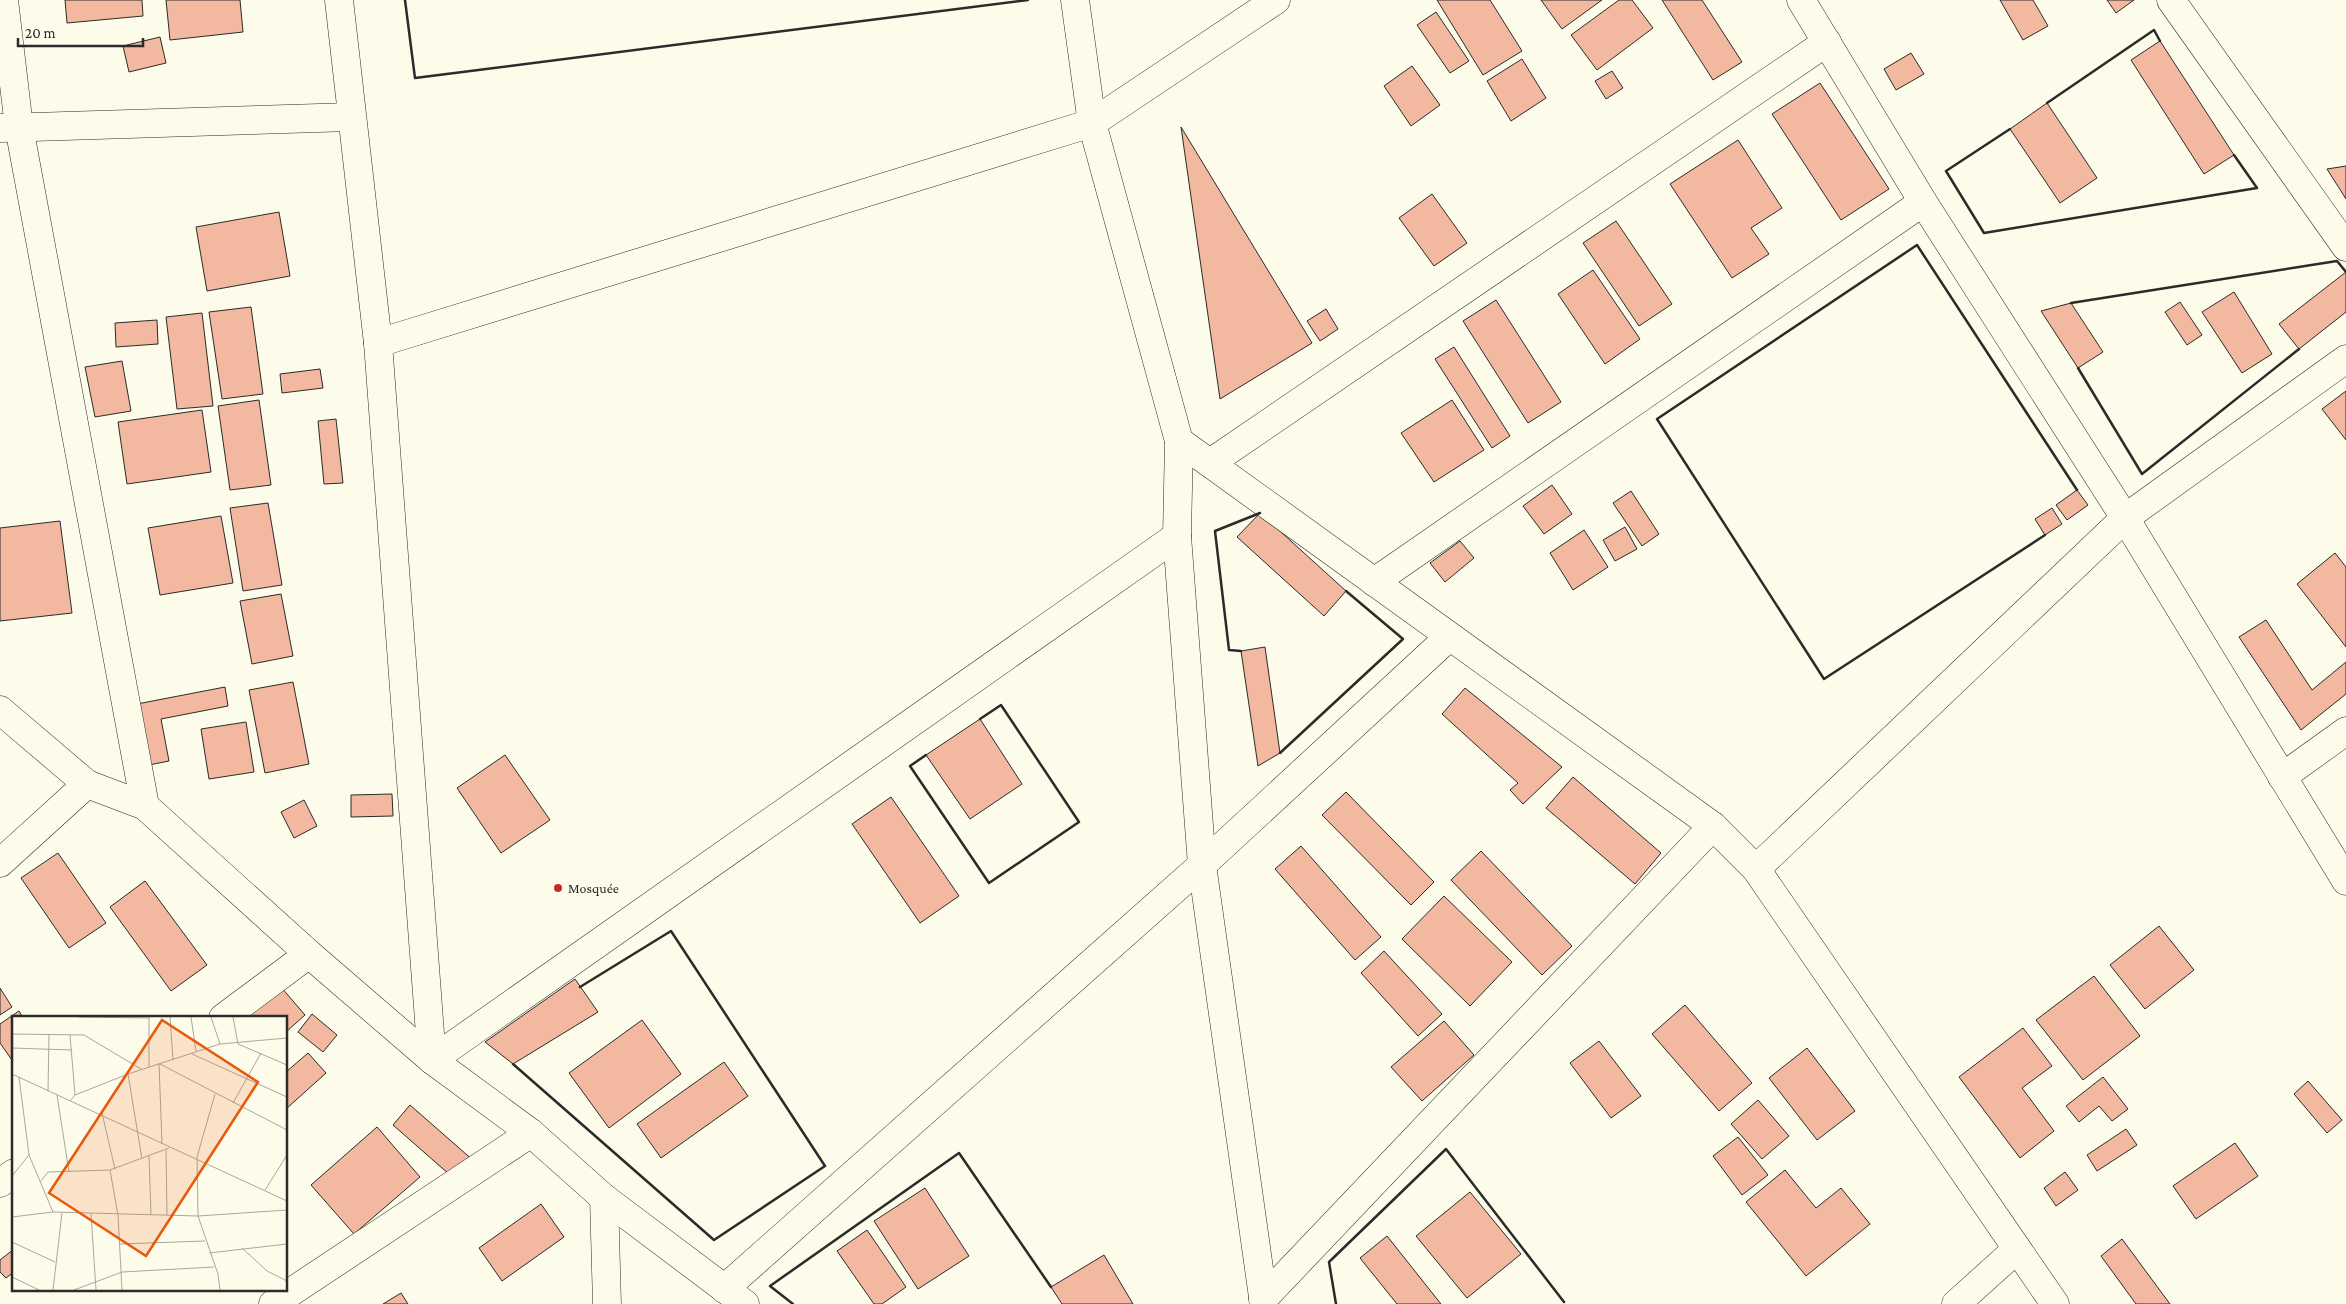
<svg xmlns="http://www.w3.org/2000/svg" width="2346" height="1304" font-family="'Crimson Pro',serif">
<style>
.building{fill:#f2b8a0;stroke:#2b2b2b}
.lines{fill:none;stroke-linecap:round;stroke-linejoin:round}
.minor-casing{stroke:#2b2b2b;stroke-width:29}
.minor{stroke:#fdfbea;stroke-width:28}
.wall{stroke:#2b2b2b;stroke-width:2.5}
.poi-dot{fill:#c62828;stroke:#fdfbea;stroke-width:2}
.labels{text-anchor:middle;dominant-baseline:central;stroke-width:4;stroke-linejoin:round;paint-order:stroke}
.poi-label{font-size:14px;fill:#2b2b2b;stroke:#fdfbea;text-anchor:start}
.inset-road{fill:none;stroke:#a9a89e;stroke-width:1}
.view{fill:#e8590c;fill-opacity:0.15;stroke:#e8590c;stroke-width:2.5}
.inset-edge{fill:none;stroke:#2b2b2b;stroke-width:2.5}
</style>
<rect width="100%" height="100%" fill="#fdfbea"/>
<g class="building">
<path d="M65,0h77l1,16 -76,7z"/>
<path d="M166,0h74l3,32 -73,8z"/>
<path d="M1437,0h53l32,51 -39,24z"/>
<path d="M1541,0h61l-40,29z"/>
<path d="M1619,0h13l21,28 -56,42 -26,-35z"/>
<path d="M1662,0h40l40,62 -29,18z"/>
<path d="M2000,0h33l15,26 -25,14z"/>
<path d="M2107,0h27l-18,13z"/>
<path d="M1436,12l33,49 -19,12 -33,-48z"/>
<path d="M160,37l6,26 -37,9 -6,-26z"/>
<path d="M2160,41l74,114 -30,19 -73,-114z"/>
<path d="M1911,53l13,21 -28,16 -12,-21z"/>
<path d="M1522,59l24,39 -35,23 -24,-40z"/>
<path d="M1412,66l28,39 -29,21 -27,-40z"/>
<path d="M1612,71l11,17 -17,11 -11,-18z"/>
<path d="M1820,83l69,106 -48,31 -69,-106z"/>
<path d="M2047,103l50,75 -37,25 -50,-74z"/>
<path d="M1181,127l131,216 -92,56z"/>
<path d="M1738,140l44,68 -31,20 18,26 -37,24 -62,-94z"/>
<path d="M2346,166v33l-19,-30z"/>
<path d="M1432,194l35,49 -33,23 -35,-48z"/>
<path d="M279,212l11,64 -83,15 -11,-64z"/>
<path d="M1616,221l56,83 -33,22 -56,-83z"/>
<path d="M1593,270l47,69 -35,25 -47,-70z"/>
<path d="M2346,272v40l-47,37 -20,-25z"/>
<path d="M2234,292l38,62 -30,19 -40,-61z"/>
<path d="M1496,300l65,102 -33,21 -65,-102z"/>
<path d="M2180,302l22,33 -15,10 -22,-33z"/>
<path d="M2071,303l32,49 -25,16 -37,-57z"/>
<path d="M251,307l12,87 -41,5 -13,-87z"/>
<path d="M1326,309l12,20 -18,12 -13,-20z"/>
<path d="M202,313l11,93 -36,3 -11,-92z"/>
<path d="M157,320l1,24 -42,3 -1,-24z"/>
<path d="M1454,347l56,89 -18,12 -57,-89z"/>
<path d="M122,361l9,50 -36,6 -10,-50z"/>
<path d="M320,369l3,19 -41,5 -2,-19z"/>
<path d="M2346,391v49l-24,-31z"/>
<path d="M259,400l12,85 -41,5 -12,-84z"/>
<path d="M1452,400l32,50 -50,32 -33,-49z"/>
<path d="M202,410l9,62 -84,12 -9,-62z"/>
<path d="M336,419l7,64 -19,1 -6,-63z"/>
<path d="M1552,485l20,29 -28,20 -21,-28z"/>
<path d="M2077,490l11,15 -21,15 -11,-15z"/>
<path d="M1631,491l28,43 -17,12 -29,-43z"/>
<path d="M268,503l14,82 -39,6 -13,-83z"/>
<path d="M2052,508l10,16 -17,11 -10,-16z"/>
<path d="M1260,513l86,78 -22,25 -87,-79z"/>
<path d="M221,516l12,67 -73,12 -12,-67z"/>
<path d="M60,521l12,92 -72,8v-93z"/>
<path d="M1625,527l12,22 -22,12 -12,-21z"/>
<path d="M1584,530l24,37 -35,23 -23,-37z"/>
<path d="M1460,541l14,17 -29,24 -15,-19z"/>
<path d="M2335,553l11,14v80l-49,-63z"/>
<path d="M281,594l12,62 -41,8 -12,-63z"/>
<path d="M2266,620l46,70 34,-28v32l-45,36 -62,-93z"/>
<path d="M1265,647l15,106 -22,13 -17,-115z"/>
<path d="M293,682l16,82 -44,9 -16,-83z"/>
<path d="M225,687l3,19 -67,13 8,42 -20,4 -12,-61z"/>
<path d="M1465,688l97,79 -39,37 -13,-14 8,-7 -76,-69z"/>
<path d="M980,719l42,65 -52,35 -44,-64z"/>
<path d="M246,722l8,50 -45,7 -8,-50z"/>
<path d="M505,755l45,65 -49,33 -44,-65z"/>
<path d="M1573,777l88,76 -26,31 -89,-76z"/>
<path d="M1346,792l88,90 -23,23 -89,-90z"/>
<path d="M392,794l1,22 -42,1v-22z"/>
<path d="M891,797l68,99 -39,27 -68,-99z"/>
<path d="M304,800l13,26 -23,12 -13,-26z"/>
<path d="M1301,846l80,91 -26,23 -80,-91z"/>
<path d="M1481,851l91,95 -30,29 -91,-95z"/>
<path d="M58,853l48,70 -37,25 -48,-70z"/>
<path d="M145,881l62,84 -36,26 -61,-84z"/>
<path d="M1444,896l68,66 -42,44 -68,-67z"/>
<path d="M2159,926l35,44 -49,39 -35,-44z"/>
<path d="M1384,951l58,63 -24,22 -57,-63z"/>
<path d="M2094,976l46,60 -57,44 -47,-60z"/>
<path d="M575,979l23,33 -85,52 -28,-22z"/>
<path d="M281,987l24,28 -19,17v-14h-40z"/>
<path d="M0,988l12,19 -12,8z"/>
<path d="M1685,1005l67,78 -33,28 -67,-77z"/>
<path d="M19,1011l4,7h-9v45l-14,-20v-19z"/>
<path d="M312,1014l25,21 -14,17 -25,-20z"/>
<path d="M642,1020l39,54 -72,54 -40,-55z"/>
<path d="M1444,1021l30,34 -52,46 -31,-34z"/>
<path d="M2023,1028l29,38 -30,22 32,43 -34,27 -61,-81z"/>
<path d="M1599,1041l42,55 -30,22 -41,-55z"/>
<path d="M1807,1048l48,63 -38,29 -48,-62z"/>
<path d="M308,1053l18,20 -40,36v-37z"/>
<path d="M724,1062l24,34 -87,62 -24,-34z"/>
<path d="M2103,1077l25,32 -16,12 -13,-15 -20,16 -13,-16z"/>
<path d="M2308,1081l34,39 -15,13 -33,-39z"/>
<path d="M1758,1100l31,36 -27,23 -31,-35z"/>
<path d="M410,1105l73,64 -17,20 -73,-64z"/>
<path d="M377,1127l43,50 -66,57 -43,-49z"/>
<path d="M2126,1129l11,16 -40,26 -10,-16z"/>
<path d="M1738,1137l30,38 -26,20 -29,-39z"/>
<path d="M2235,1143l23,33 -62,43 -23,-33z"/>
<path d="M1785,1170l31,38 25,-20 29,36 -64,52 -60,-74z"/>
<path d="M2065,1172l13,18 -22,16 -12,-18z"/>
<path d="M925,1188l44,68 -51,33 -44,-68z"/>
<path d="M1470,1192l51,62 -54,44 -51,-62z"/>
<path d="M541,1204l23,33 -62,44 -23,-33z"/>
<path d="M867,1230l39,57 -24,17h-8l-37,-53z"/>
<path d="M1387,1236l54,68h-44l-37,-46z"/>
<path d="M2122,1239l48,65h-34l-35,-48z"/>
<path d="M14,1249v23l-8,6 -6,-6v-12z"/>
<path d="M1104,1255l29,49h-71l-11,-17z"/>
<path d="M401,1293l7,11h-25z"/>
</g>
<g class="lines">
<g class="minor-casing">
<g id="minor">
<path d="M4,0l15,127 126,679"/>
<path d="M339,0l39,343 54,717"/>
<path d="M1075,0l17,123 87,318 -2,95 25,329 62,439"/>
<path d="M1801,0l122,202 202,316 221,363"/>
<path d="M2171,0l175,247"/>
<path d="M1,128l350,-11"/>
<path d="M378,343l714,-220 184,-123"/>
<path d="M1179,441l534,385 43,43 299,435"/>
<path d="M1210,463l617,-421"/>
<path d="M1374,582l549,-380"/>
<path d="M0,710l87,74 58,22 164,148 123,106 99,73 73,65 141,106"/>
<path d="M2282,777l64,-46"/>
<path d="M0,863l87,-79"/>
<path d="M1756,869l369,-351 221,-159"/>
<path d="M223,1018l86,-64"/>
<path d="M432,1060l745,-524"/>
<path d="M0,1183l14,-10"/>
<path d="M604,1198l3,106"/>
<path d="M724,1289l478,-424 247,-228"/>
<path d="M1263,1299l450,-473"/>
<path d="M273,1304l258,-171"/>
<path d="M1956,1304l61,-55"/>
</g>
</g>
<use href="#minor" class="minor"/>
<g class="wall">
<path d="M405,0l10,78 613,-78"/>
<path d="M2047,103l107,-73 6,11"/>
<path d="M2010,129l-64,42 38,62 273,-45 -23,-33"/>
<path d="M2071,303l266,-42 9,11"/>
<path d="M2078,368l64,106 157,-125"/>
<path d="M2045,535l-221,144 -167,-260 260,-174 160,245"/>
<path d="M1241,651l-12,-1 -14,-119 45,-18"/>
<path d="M1280,753l123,-114 -57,-48"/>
<path d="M926,755l-16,11 79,117 90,-61 -78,-117 -21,14"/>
<path d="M513,1064l201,176 111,-74 -154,-235 -91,56"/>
<path d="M793,1304l-23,-18 189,-133 92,134"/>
<path d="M1336,1304l-7,-42 117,-113 118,153"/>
</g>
</g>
<circle class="poi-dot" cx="558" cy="888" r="5"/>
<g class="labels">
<g class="poi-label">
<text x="568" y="888">Mosquée</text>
</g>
</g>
<g transform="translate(12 1016)">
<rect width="275" height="275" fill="#fdfbea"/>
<path class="inset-road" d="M67,1l70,1M137,1v50M158,1l3,42M179,1l5,34M199,1l9,27M221,1l5,27 49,21M0,18l72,1 57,34M58,19l5,60M0,32l60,2M180,38l95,43M147,47l3,81M148,48l127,66M0,58l275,127M116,58l14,85M7,61l10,78 24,57M36,75l1,-56M203,78l-18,63 1,59 20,58 2,16M45,79l12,77M58,85l5,-6 53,-21 92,-30 67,-6M221,87l28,-50M90,97l13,56M154,134l1,65M137,140l2,59M98,154l8,45 4,75M0,160l17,-21M29,165l7,-9 62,-2 59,-22M253,174l22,-35M79,198l5,76M0,201l41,-5 145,4 89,-6M0,226l43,20M107,228l86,-3M230,232l25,23 20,10M197,237l78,-9M0,261l27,13M41,274l9,-77M62,274l48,-18 92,-5"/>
<path class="view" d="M150,4l96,62 -112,174 -97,-63z"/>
<rect width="275" height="275" class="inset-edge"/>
</g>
<path d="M18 38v8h125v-8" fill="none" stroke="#2b2b2b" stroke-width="2.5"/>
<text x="25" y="38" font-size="15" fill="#2b2b2b" stroke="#fdfbea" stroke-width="4" paint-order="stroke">20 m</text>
</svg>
